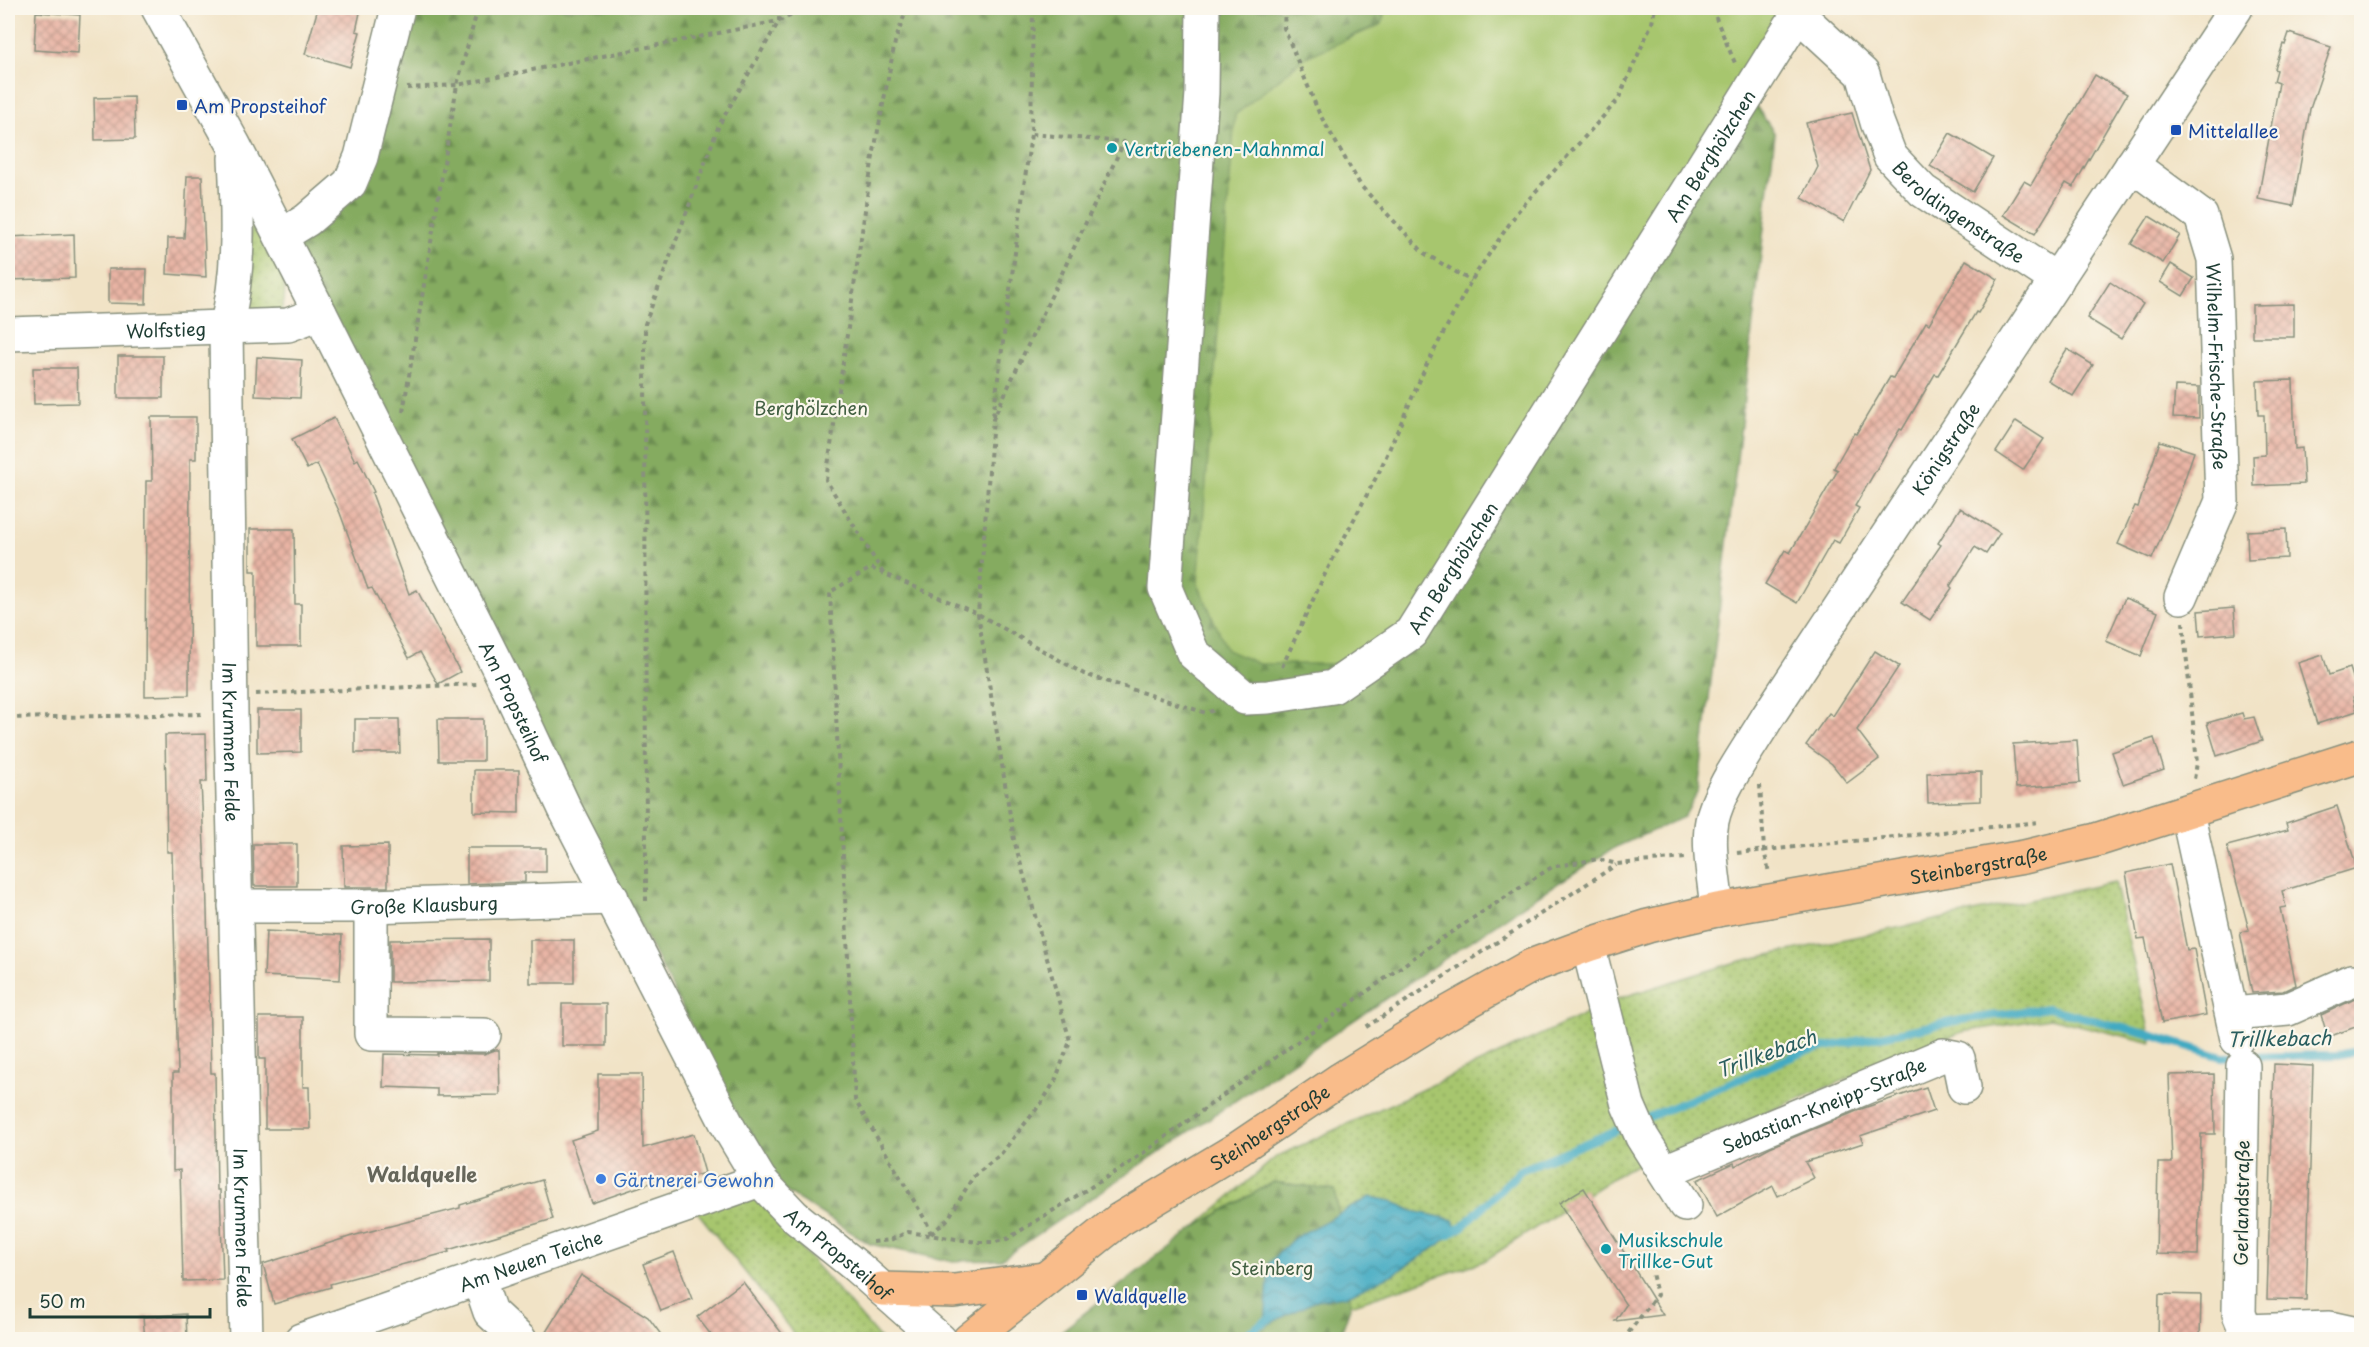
<svg xmlns="http://www.w3.org/2000/svg" width="2369" height="1347" font-family="'Playpen Sans',sans-serif">
<style>
.grass{fill:url(#grass-dots);stroke:#638251;stroke-width:1.5}
.forest{fill:url(#forest-firs);stroke:#52744a;stroke-width:1.5}
.park{fill:#a7c66e;stroke:#638251;stroke-width:1.5}
.water{fill:url(#water-waves);stroke:#30747b;stroke-width:1.5}
.lines{fill:none;stroke-linecap:round;stroke-linejoin:round}
.stream{stroke:#42aac2;stroke-width:8}
.building{fill:url(#building-cross-hatch)}
.minor-casing{stroke:#88907d;stroke-width:36}
.major-casing{stroke:#88907d;stroke-width:36}
.path{stroke:#88907d;stroke-width:4;stroke-dasharray:4.5 4.5;stroke-linecap:butt}
.minor{stroke:#fff;stroke-width:33}
.major{stroke:#f9bc8a;stroke-width:33}
.transit-dot{fill:#1a4fb4;stroke:#fbf7ec;stroke-width:2}
.culture-dot{fill:#0f9aa8;stroke:#fbf7ec;stroke-width:2}
.shop-dot{fill:#3f7fe0;stroke:#fbf7ec;stroke-width:2}
.labels{text-anchor:middle;dominant-baseline:central;stroke-width:4.5;stroke-linejoin:round;paint-order:stroke}
.transit-label{font-size:18px;fill:#164399;stroke:#fbf7ec;text-anchor:start}
.culture-label{font-size:18px;fill:#0d838f;stroke:#fbf7ec;text-anchor:start}
.street-label{font-size:18px;fill:#1f3d34;stroke:#fbf7ec}
.park-label{font-size:18px;fill:#415f42;stroke:#fbf7ec}
.shop-label{font-size:18px;fill:#366cbe;stroke:#fbf7ec;text-anchor:start}
.water-label{font-size:20px;font-style:italic;fill:#2a5e5f;stroke:#fbf7ec}
.neighbourhood-label{font-size:20px;font-weight:bold;fill:#66675b;stroke:#fbf7ec}
</style>
<defs>
<pattern id="grass-dots" width="8" height="8" patternUnits="userSpaceOnUse" patternTransform="scale(1.5)"><rect width="8" height="8" fill="#a7c66e"/><path d="M2 2h.1M6 6h.1" fill="none" stroke="#87a25b" stroke-width="1.8" stroke-linecap="round"/></pattern>
<pattern id="forest-firs" width="22" height="20" patternUnits="userSpaceOnUse" patternTransform="scale(1.5)"><rect width="22" height="20" fill="#85ab61"/><path d="M5 1l3.5 6h-7zM16 11l3.5 6h-7z" fill="#6c8c51"/></pattern>
<pattern id="water-waves" width="16" height="10" patternUnits="userSpaceOnUse" patternTransform="scale(1.5)"><rect width="16" height="10" fill="#42aac2"/><path d="M0 5q4-4 8 0t8 0" fill="none" stroke="#378c9e"/></pattern>
<pattern id="building-cross-hatch" width="8" height="8" patternUnits="userSpaceOnUse" patternTransform="scale(1.5)"><rect width="8" height="8" fill="#e9b4a4"/><path d="M0 0l8 8M0 8l8-8" fill="none" stroke="#bc9486"/></pattern>
</defs>
<rect width="100%" height="100%" fill="#fbf7ec"/>
<filter id="ink" filterUnits="userSpaceOnUse"><feTurbulence type="fractalNoise" baseFrequency=".0167" numOctaves="2"/><feDisplacementMap in="SourceGraphic" scale="12" xChannelSelector="R" yChannelSelector="G"/><feConvolveMatrix kernelMatrix="1 2 1 2 8 2 1 2 1" color-interpolation-filters="sRGB"/></filter>
<filter id="wash" filterUnits="userSpaceOnUse"><feTurbulence type="fractalNoise" baseFrequency=".008" numOctaves="4" result="noise"/><feDisplacementMap in="SourceGraphic" scale="24" xChannelSelector="R" yChannelSelector="G"/><feGaussianBlur stdDeviation="1.35" result="paint"/><feColorMatrix in="noise" values="0 0 0 0 0 0 0 0 0 0 0 0 0 0 0 0 0 1.4 0 .05"/><feComposite in="paint" operator="in"/></filter>
<g filter="url(#wash)">
<rect width="100%" height="100%" fill="#f1e3c6"/>
<g class="grass">
<path d="M252,218c14,26 43,62 29,93h-30l-6,-4z"/>
<path d="M2115,882l37,161 -102,-25 -88,14 -337,138 -141,91 -133,44 -16,-115 -62,-8 -78,45 81,-70 344,-159 116,-36z"/>
<path d="M751,1190l129,149h-82l-103,-130z"/>
</g>
<g class="forest">
<path d="M404,8h981l-3,16 -35,14 400,55 28,41 -77,658 -14,25 -68,30 -80,50 -536,363 -51,1 -79,-17 -98,-61 -486,-949 79,-74z"/>
<path d="M1273,1182l62,8 16,115 -12,34 -289,1 145,-113z"/>
</g>
<path class="park" d="M1385,8h413l-388,625 -76,31h-75l-32,-14 -29,-66 37,-469 71,-58 76,-33z"/>
<path class="water" d="M1370,1197l22,4 21,10 41,9 2,10 -17,15 -45,29 -49,22 -28,4 -52,26 4,-63 25,-25z"/>
<g class="lines">
<g class="stream">
<path d="M1644,1119l162,-68 155,-31 87,-12 99,26 75,23 115,-2 25,-5"/>
<path d="M1448,1235l15,-9 58,-56 106,-44"/>
<path d="M1237,1340l35,-23"/>
</g>
</g>
<g id="blocks">
<g class="building">
<path d="M318,8h43l-5,23 4,1 -10,35 -45,-13z"/>
<path d="M36,12l44,3 -2,38 -44,-3z"/>
<path d="M2289,33l42,14 -21,62 -17,97 -35,-7 21,-116 -5,-2 3,-11 -2,-1 8,-25 2,1z"/>
<path d="M2095,75l32,19 -54,93 -7,-4 -31,51 -32,-19 21,-34 7,4z"/>
<path d="M134,97l1,42 -40,1 -1,-42z"/>
<path d="M1852,113l18,57 -26,52 -42,-24 16,-31 -12,-44z"/>
<path d="M1950,133l43,25 -20,34 -43,-26z"/>
<path d="M187,176h15l4,101 -39,-3 1,-36h16z"/>
<path d="M2149,216l31,19 -17,28 -32,-19z"/>
<path d="M74,234l1,44 -67,2v-43z"/>
<path d="M1966,260l32,19 -20,34 -2,-1 -38,63 -3,-1 -33,56 -2,-1 -45,77 4,2 -20,35 -6,-3 -36,63 -32,-19 20,-34 5,3 48,-83 -4,-2 20,-35 2,1 34,-57 3,1 33,-56 3,2z"/>
<path d="M2171,264l23,14 -11,18 -23,-14z"/>
<path d="M108,269h39l-1,35 -38,-1z"/>
<path d="M2110,282l33,22 -22,35 -34,-21z"/>
<path d="M2294,304v33h-42v-32z"/>
<path d="M2067,349l26,16 -20,31 -26,-16z"/>
<rect x="118" y="356" width="45" height="42"/>
<path d="M257,357l45,3 -2,38 -45,-2z"/>
<path d="M33,368h44l1,35 -44,1z"/>
<path d="M2293,380l2,69 7,-1 2,36 -50,2 -1,-30 12,-1 -1,-40h-6l-1,-34z"/>
<path d="M2175,386l24,1v31l-26,-1z"/>
<path d="M151,417h45v42h-6l-1,236 -44,1 1,-215h6z"/>
<path d="M334,418l21,43 3,-2 16,33 -2,1 37,101 8,-4 43,82 -22,12 -18,-32 -11,6 -37,-70 -4,1 -28,-76 -23,-49 -10,5 -15,-30z"/>
<path d="M2016,421l28,18 -21,31 -27,-18z"/>
<path d="M2160,441l34,11 -15,44 -27,63 -34,-15 17,-38 3,1z"/>
<path d="M1960,508l40,25 -14,21 -11,-7 -25,39 2,2 -22,32 -28,-18 39,-57 -3,-2z"/>
<path d="M250,529h44l1,75h6v42h-45v-75h-6z"/>
<path d="M2286,529l1,29 -39,2 -1,-29z"/>
<path d="M2125,598l33,14 -17,44 -35,-15z"/>
<path d="M2234,608l2,25 -36,3 -2,-25z"/>
<path d="M1875,651l24,15 -42,64 22,29 -32,24 -15,-19 -26,-19 23,-32 4,3z"/>
<path d="M2323,655l6,20 21,-7 9,28 -6,1 4,14 -40,13 -19,-61z"/>
<path d="M257,710h44v42l-44,1z"/>
<path d="M2242,713l2,6 10,-2 8,24 -45,15 -10,-33z"/>
<path d="M355,719h44l1,34h-45z"/>
<path d="M438,719h45v42h-44z"/>
<path d="M206,734l1,48h-6l4,87h1l5,204h4l2,117h3l3,90 -40,1 -3,-111 -7,1v-98h5l-6,-221h-5l-2,-117z"/>
<path d="M2154,738l10,32 -41,14 -11,-32z"/>
<path d="M2077,740l3,43 -64,5 -3,-44z"/>
<path d="M474,770h45v43l-45,-1z"/>
<path d="M1981,772v29l-53,2 -1,-30z"/>
<path d="M2337,806l20,62 -75,23 4,16 -6,1 16,77 -13,6 -31,2 -12,-61 9,-2 -22,-84 61,-16 -2,-7z"/>
<path d="M253,844h44v42h-43z"/>
<path d="M388,845v42h-44l-1,-41z"/>
<path d="M467,848h79v24h-21v10l-58,2z"/>
<path d="M2170,864l17,86 7,-1 12,66 -44,8 -17,-85 -7,1 -12,-66z"/>
<path d="M266,931l76,4 -2,45 -76,-4z"/>
<path d="M489,939v42l-99,1v-42z"/>
<rect x="530" y="940" width="44" height="43"/>
<path d="M2361,996v29l-33,12 -7,-22z"/>
<rect x="562" y="1004" width="44" height="42"/>
<path d="M259,1017h44v70h6l1,42h-45v-70h-6z"/>
<path d="M495,1050h4l1,45 -63,1v-7l-54,-2 1,-33 53,1v-2l47,1z"/>
<path d="M2274,1064l39,2 -7,234 -39,-1z"/>
<path d="M598,1074h44l1,74 51,-14 11,39 -35,9 -2,-5 -76,26 -21,-63 27,-9z"/>
<path d="M2214,1074l1,60h-14l-3,121 -42,-1 2,-91h14l-3,-88z"/>
<path d="M1926,1087l8,24 -74,25 3,7 -58,19 9,16 -36,18 -5,-10 -56,31 -20,-37 37,-17 1,3 35,-19 94,-39z"/>
<path d="M542,1180l11,39 -105,31 1,2 -119,32 1,3 -57,17 -11,-40 89,-28 108,-28v-3z"/>
<path d="M1584,1188l79,127 -48,6 11,-16 -67,-102z"/>
<path d="M674,1252l18,47 -31,12 -18,-47z"/>
<path d="M581,1275l67,42 17,23h-124z"/>
<path d="M743,1282l25,33 19,25h-72l-18,-23z"/>
<path d="M2159,1294l42,1 -1,45h-42z"/>
<path d="M186,1314l1,26h-42l-2,-23z"/>
</g>
</g>
</g>
<g filter="url(#ink)">
<use href="#blocks" fill-opacity="0" stroke="#88907d" stroke-width="1.5"/>
<g class="lines">
<g class="minor-casing">
<g id="minor">
<path id="s1" d="M158,8l76,137 86,168 186,370 59,126 165,321 30,50 34,36 63,51 83,73"/>
<path id="s2" d="M1203,8l-1,85 -37,495 28,65 52,45 23,-1 65,-10 78,-54 387,-619 2,-6"/>
<path id="s3" d="M1798,14l65,60 14,48 13,34 33,35 134,89"/>
<path id="s4" d="M235,158c3,57 5,114 -9,170l5,386 15,626"/>
<path id="s5" d="M2132,165l69,51 13,43 8,242 -41,96"/>
<path d="M281,236l26,-16 43,-37 11,-26 37,-149"/>
<path id="s6" d="M8,334l280,-9 32,-12"/>
<path d="M2187,812l50,227"/>
<path id="s7" d="M235,906h136l241,-8"/>
<path d="M371,906v128l113,1"/>
<path id="s8" d="M1717,910c-2,-27 -10,-63 -5,-89 6,-31 38,-74 55,-103l469,-710"/>
<path d="M1588,945l40,160 14,32 43,68"/>
<path d="M2233,1014l55,-5 63,-28"/>
<path d="M2243,1066l-4,248 7,17v9"/>
<path id="s9" d="M1665,1171l278,-116 15,3 6,29"/>
<path d="M478,1277l12,35 30,28"/>
<path d="M2246,1331l84,-3 32,7"/>
<path id="s10" d="M301,1340l459,-160"/>
</g>
</g>
<g class="major-casing">
<g id="major">
<path d="M882,1289l72,2 89,-12"/>
<path id="s11" d="M969,1340l150,-120 120,-72 102,-69 103,-64 87,-49 57,-21 60,-19 69,-16 307,-53 72,-17 266,-85"/>
</g>
</g>
<g class="path">
<path d="M1285,8l-1,20 35,85 42,73 63,67 47,28"/>
<path d="M1714,8l3,13 18,42"/>
<path d="M407,88l50,-3 322,-64 29,-13"/>
<path d="M403,412l54,-327 21,-77"/>
<path d="M993,416l38,-282"/>
<path d="M883,573l-57,-93 46,-318 23,-120 12,-34"/>
<path d="M2183,622l14,141 -3,16"/>
<path d="M1282,667l42,-91 56,-106 47,-106 44,-83 47,-70 100,-111 34,-77 3,-15"/>
<path d="M256,694l221,-10"/>
<path d="M8,718l197,-4"/>
<path d="M1760,785l4,65 5,23"/>
<path d="M1737,853l303,-31"/>
<path d="M646,901l-1,-577 74,-199 60,-104v-13"/>
<path d="M1366,1027l250,-162"/>
<path d="M931,1234l17,-15 25,-42 27,-22 42,-53 13,-21 15,-40 -56,-201 -36,-226 15,-195 131,-277 -93,-8 2,-126"/>
<path d="M931,1234l-4,-11 -72,-123 -25,-508 41,-24 107,46 106,60 122,39 11,-4"/>
<path d="M873,1242l17,-2 18,-8 69,10h19l11,-3 121,-75 302,-218 122,-79 46,-8 19,5 68,-6"/>
<path d="M1623,1340l34,-45 -5,-22"/>
</g>
<use href="#minor" class="minor"/>
<use href="#major" class="major"/>
</g>
</g>
<g class="transit-dot">
<rect x="176" y="99" width="12" height="12" rx="3"/>
<rect x="2170" y="124" width="12" height="12" rx="3"/>
<rect x="1076" y="1289" width="12" height="12" rx="3"/>
</g>
<g class="culture-dot">
<circle cx="1112" cy="148" r="6"/>
<circle cx="1606" cy="1249" r="6"/>
</g>
<circle class="shop-dot" cx="601" cy="1179" r="6"/>
<g class="labels">
<g class="transit-label">
<text x="194" y="105">Am Propsteihof</text>
<text x="2188" y="130">Mittelallee</text>
<text x="1094" y="1295">Waldquelle</text>
</g>
<g class="culture-label">
<text x="1124" y="148">Vertriebenen-Mahnmal</text>
<text x="1618" y="1239">Musikschule<tspan x="1618" dy="21">Trillke-Gut</tspan></text>
</g>
<g class="street-label">
<text stroke="none"><textPath href="#s2" startOffset="1468">Am Berghölzchen</textPath></text>
<text stroke="none"><textPath href="#s3" startOffset="264">Beroldingenstraße</textPath></text>
<text stroke="none"><textPath href="#s6" startOffset="158">Wolfstieg</textPath></text>
<text stroke="none"><textPath href="#s5" startOffset="238">Wilhelm-Frische-Straße</textPath></text>
<text stroke="none"><textPath href="#s8" startOffset="530">Königstraße</textPath></text>
<text stroke="none"><textPath href="#s2" startOffset="982">Am Berghölzchen</textPath></text>
<text stroke="none"><textPath href="#s1" startOffset="780">Am Propsteihof</textPath></text>
<text stroke="none"><textPath href="#s4" startOffset="585">Im Krummen Felde</textPath></text>
<text stroke="none"><textPath href="#s11" startOffset="1136">Steinbergstraße</textPath></text>
<text stroke="none"><textPath href="#s7" startOffset="189">Große Klausburg</textPath></text>
<text stroke="none"><textPath href="#s9" startOffset="172">Sebastian-Kneipp-Straße</textPath></text>
<text stroke="none"><textPath href="#s11" startOffset="369">Steinbergstraße</textPath></text>
<text transform="translate(2241 1203) rotate(-89)">Gerlandstraße</text>
<text stroke="none"><textPath href="#s4" startOffset="1071">Im Krummen Felde</textPath></text>
<text stroke="none"><textPath href="#s1" startOffset="1426">Am Propsteihof</textPath></text>
<text stroke="none"><textPath href="#s10" startOffset="243">Am Neuen Teiche</textPath></text>
</g>
<g class="park-label">
<text x="811" y="407">Berghölzchen</text>
<text x="1272" y="1267">Steinberg</text>
</g>
<g class="shop-label">
<text x="613" y="1179">Gärtnerei Gewohn</text>
</g>
<g class="water-label">
<text transform="translate(2279 1038) rotate(-1)">Trillkebach</text>
<text transform="translate(1766 1053) rotate(-20)">Trillkebach</text>
</g>
<g class="neighbourhood-label">
<text x="422" y="1174">Waldquelle</text>
</g>
</g>
<rect width="2369" height="1347" fill="none" stroke="#fbf7ec" stroke-width="30"/>
<path d="M30 1308v9h180v-9" fill="none" stroke="#1f3d34" stroke-width="3"/>
<text x="39" y="1308" font-size="18" fill="#1f3d34" stroke="#fbf7ec" stroke-width="4.5" paint-order="stroke">50 m</text>
</svg>
